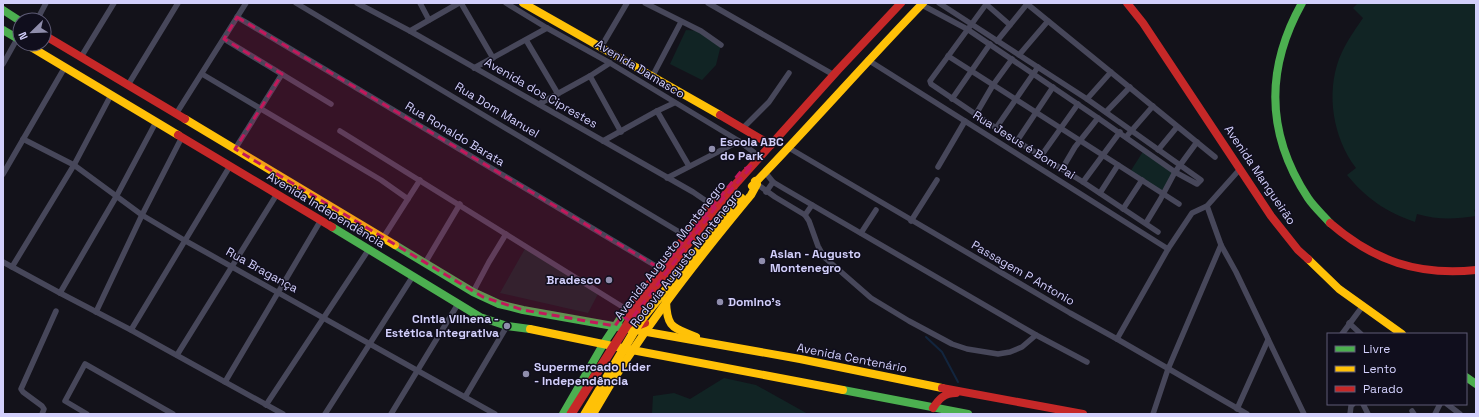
<svg xmlns="http://www.w3.org/2000/svg" width="1479" height="417" font-family="'Space Grotesk',sans-serif">
<style>
.green{fill:#112424}
.lines{fill:none;stroke-linecap:round;stroke-linejoin:round}
.stream{stroke:#12253e;stroke-width:2}
.street{stroke:#47475a;stroke-width:5.5}
.fast{stroke:#4caf50;stroke-width:8}
.slow{stroke:#ffc107;stroke-width:8}
.jam{stroke:#c62828;stroke-width:8}
.slow-bridge{stroke:#ffc107;stroke-width:9}
.jam-bridge{stroke:#c62828;stroke-width:9}
.marked{fill:#c2185b;fill-opacity:0.2;stroke:#c2185b;stroke-width:3;stroke-dasharray:8 5;stroke-linejoin:round}
.poi-dot{fill:#8f8dac;stroke:#100e1d;stroke-width:1.5}
.labels{text-anchor:middle;dominant-baseline:central;stroke-width:3;stroke-linejoin:round;paint-order:stroke}
.street-label{font-size:12px;fill:#d2cffb;stroke:#100e1d}
.poi-label{font-size:12px;font-weight:bold;fill:#d2cffb;stroke:#100e1d;text-anchor:start}
</style>
<rect width="100%" height="100%" fill="#13121a"/>
<g class="green">
<path d="M1358,3h118v206l-2,1 2,6c-21,3 -38,4 -59,-2l-2,8c-29,-10 -48,-23 -68,-47l9,-7c-23,-30 -30,-74 -17,-109 6,-15 15,-28 24,-41l-10,-10z"/>
<path d="M686,30l15,1 20,14 -5,20 -14,15 -32,-16z"/>
<path d="M1144,150l31,22 -12,22 -33,-22z"/>
<path d="M526,247l73,45 -11,21 -88,-20z"/>
<path d="M724,378l32,7 52,29 -156,-1 1,-17 21,-3 16,6z"/>
</g>
<g class="lines">
<path class="stream" d="M926,337l16,15 16,30"/>
<g class="street">
<path d="M296,3l390,233"/>
<path d="M357,3l53,28 283,161 19,13"/>
<path d="M420,3l9,17"/>
<path d="M461,3l32,55"/>
<path d="M506,3l41,25 63,35 129,78 21,16"/>
<path d="M645,3l56,28 20,14"/>
<path d="M708,3l126,72"/>
<path d="M987,3l-57,78 1,3 65,44 87,54 75,50"/>
<path d="M1026,3l189,154"/>
<path d="M986,4l24,21"/>
<path d="M922,5l45,24 131,89 77,54 22,12 4,-4 -114,-81 -148,-96"/>
<path d="M237,17l424,252"/>
<path d="M37,20l9,-17"/>
<path d="M410,31l49,-28"/>
<path d="M224,39l107,65"/>
<path d="M526,40l32,54"/>
<path d="M997,41l30,-37"/>
<path d="M604,42l23,-39"/>
<path d="M1019,55l29,-34"/>
<path d="M948,56l231,148"/>
<path d="M81,57l33,-54"/>
<path d="M868,60l300,189"/>
<path d="M3,64l14,-25"/>
<path d="M474,68l73,-40"/>
<path d="M202,74l179,106 27,19"/>
<path d="M590,76l31,56"/>
<path d="M652,77l29,-55"/>
<path d="M128,85l50,-82"/>
<path d="M952,99l38,-55"/>
<path d="M1087,99l24,-27"/>
<path d="M539,104l51,-28 20,-13"/>
<path d="M657,111l32,55"/>
<path d="M1106,112l24,-25"/>
<path d="M176,114l70,-111"/>
<path d="M976,114l17,-29 19,-26"/>
<path d="M743,128l26,-26 20,-29"/>
<path d="M996,128l42,-61"/>
<path d="M340,131l286,178"/>
<path d="M1126,137l27,-31"/>
<path d="M23,139l51,26 68,50 42,25 311,174"/>
<path d="M603,141l54,-30 17,-8"/>
<path d="M1017,141l36,-54"/>
<path d="M789,148l281,165 47,26 130,75"/>
<path d="M235,149l47,-75"/>
<path d="M1158,150l19,-23"/>
<path d="M1041,156l37,-52"/>
<path d="M938,167l27,-46"/>
<path d="M1062,169l13,-22 23,-29"/>
<path d="M765,172l8,10 10,6 253,147 51,27"/>
<path d="M3,174l62,-107"/>
<path d="M667,178l72,-37"/>
<path d="M1083,182l37,-50"/>
<path d="M757,184l18,13 30,18 4,6 9,25 6,11 47,41 38,23 43,23 15,5 31,5 12,-2 12,-5 14,-12"/>
<path d="M766,192l7,-10"/>
<path d="M1100,193l18,-28"/>
<path d="M1207,206l14,39 15,27 68,142"/>
<path d="M1123,209l19,-29"/>
<path d="M805,215l7,-10"/>
<path d="M911,221l26,-41"/>
<path d="M1146,223l14,-23 15,-28 22,-30"/>
<path d="M861,233l15,-23"/>
<path d="M383,238l37,-58"/>
<path d="M3,262l57,31 71,37 152,84"/>
<path d="M425,263l35,-59"/>
<path d="M12,267l62,-102 37,-70"/>
<path d="M473,292l16,-30 17,-28"/>
<path d="M60,293l56,-96 40,-75"/>
<path d="M96,312l46,-97 40,-78"/>
<path d="M1349,323l12,11"/>
<path d="M131,330l99,-164"/>
<path d="M1342,334l20,-27"/>
<path d="M1117,339l51,-90 24,-36 15,-7 33,-37"/>
<path d="M177,355l100,-161"/>
<path d="M225,382l96,-162"/>
<path d="M465,397l42,-71"/>
<path d="M1363,404l5,10"/>
<path d="M1447,404l13,10"/>
<path d="M266,405l103,-156"/>
<path d="M1237,409l31,-69"/>
<path d="M1412,411l2,3"/>
<path d="M42,414l2,-5 -2,-3 -19,-14 -2,-3 35,-78"/>
<path d="M87,414l-22,-13 20,-37 88,50"/>
<path d="M325,414l88,-138"/>
<path d="M391,414l67,-110"/>
<path d="M1153,414l15,-45 53,-124"/>
<path d="M1350,414l1,-8 2,-2"/>
<path d="M1435,414l5,-10"/>
</g>
<g class="fast">
<path d="M1302,3c-37,66 -36,131 6,195 6,9 15,17 22,25"/>
<path d="M3,10l17,11"/>
<path d="M3,30l17,10"/>
<path d="M332,227l148,90 27,9 23,3"/>
<path d="M395,245l78,47 26,12 24,6 107,19"/>
<path d="M1466,377l10,7"/>
<path d="M843,390l125,24"/>
<path d="M563,414l41,-71 24,-36"/>
</g>
<g class="slow">
<path d="M523,3l197,112"/>
<path d="M26,44l152,91"/>
<path d="M185,119l210,126"/>
<path d="M752,186c58,-60 113,-123 171,-183"/>
<path d="M1308,259l31,30 63,45"/>
<path d="M666,301c1,28 7,26 30,36"/>
<path d="M530,329l102,21 211,40"/>
<path d="M630,329l170,30 142,29"/>
<path d="M593,414c45,-79 100,-149 158,-219l6,-11 -2,-3"/>
</g>
<g class="jam">
<path d="M1127,3l16,20 128,193 27,34 10,9"/>
<path d="M44,35l141,84"/>
<path d="M720,115l51,30"/>
<path d="M178,135l154,92"/>
<path d="M733,187l105,-117 63,-67"/>
<path d="M1330,223c44,38 88,53 146,47"/>
<path d="M645,323l-8,3 -8,-5 -1,-9 58,-76 30,-36"/>
<path d="M942,388l141,26"/>
<path d="M933,408c6,-9 11,-15 23,-15"/>
</g>
<path class="slow-bridge" d="M585,414l56,-94 100,-122"/>
<path class="jam-bridge" d="M571,414l63,-100 81,-106 18,-21"/>
</g>
<path class="marked" d="M237,17l424,252 81,-99 11,-5 -38,43 -85,113 -8,-5 -7,10 -92,-16 -40,-13 -248,-148 47,-75 -58,-35z"/>
<g class="poi-dot">
<circle cx="712" cy="149" r="4"/>
<circle cx="762" cy="261" r="4"/>
<circle cx="609" cy="280" r="4"/>
<circle cx="720" cy="302" r="4"/>
<circle cx="507" cy="326" r="4"/>
<circle cx="526" cy="374" r="4"/>
</g>
<g class="labels">
<g class="street-label">
<text transform="translate(640 69) rotate(31)">Avenida Damasco</text>
<text transform="translate(541 93) rotate(30)">Avenida dos Ciprestes</text>
<text transform="translate(497 110) rotate(31)">Rua Dom Manuel</text>
<text transform="translate(455 134) rotate(31)">Rua Ronaldo Barata</text>
<text transform="translate(1024 145) rotate(32)">Rua Jesus é Bom Pai</text>
<text transform="translate(1260 175) rotate(56)">Avenida Mangueirão</text>
<text transform="translate(326 210) rotate(31)">Avenida Independência</text>
<text transform="translate(670 250) rotate(-52)">Avenida Augusto Montenegro</text>
<text transform="translate(686 258) rotate(-52)">Rodovia Augusto Montenegro</text>
<text transform="translate(262 270) rotate(29)">Rua Bragança</text>
<text transform="translate(1023 273) rotate(30)">Passagem P Antonio</text>
<text transform="translate(852 358) rotate(11)">Avenida Centenário</text>
</g>
<g class="poi-label">
<text x="720" y="142">Escola ABC<tspan x="720" dy="14">do Park</tspan></text>
<text x="770" y="254">Aslan - Augusto<tspan x="770" dy="14">Montenegro</tspan></text>
<text x="601" y="280" text-anchor="end">Bradesco</text>
<text x="728" y="302">Domino's</text>
<text x="499" y="319" text-anchor="end">Cintia Vilhena -<tspan x="499" dy="14">Estética Integrativa</tspan></text>
<text x="534" y="367">Supermercado Líder<tspan x="534" dy="14">- Independência</tspan></text>
</g>
</g>
<rect width="1479" height="417" fill="none" stroke="#d2cffb" stroke-width="8"/>
<rect x="1327" y="333" width="140" height="72" fill="#100e1d" stroke="#5e5b76"/>
<rect x="1335" y="346" width="20" height="6" fill="#4caf50" stroke="#5e5b76"/>
<text x="1363" y="353" font-size="12" fill="#d2cffb">Livre</text>
<rect x="1335" y="366" width="20" height="6" fill="#ffc107" stroke="#5e5b76"/>
<text x="1363" y="373" font-size="12" fill="#d2cffb">Lento</text>
<rect x="1335" y="386" width="20" height="6" fill="#c62828" stroke="#5e5b76"/>
<text x="1363" y="393" font-size="12" fill="#d2cffb">Parado</text>
<g transform="translate(32 32) rotate(247)"><circle r="19" fill="#100e1d" stroke="#5e5b76"/>
<path d="M0-3L7 15L0 10L-7 15Z" fill="#8f8dac"/>
<text y="-6" font-size="11" font-weight="bold" text-anchor="middle" fill="#d2cffb">N</text>
</g>
</svg>
